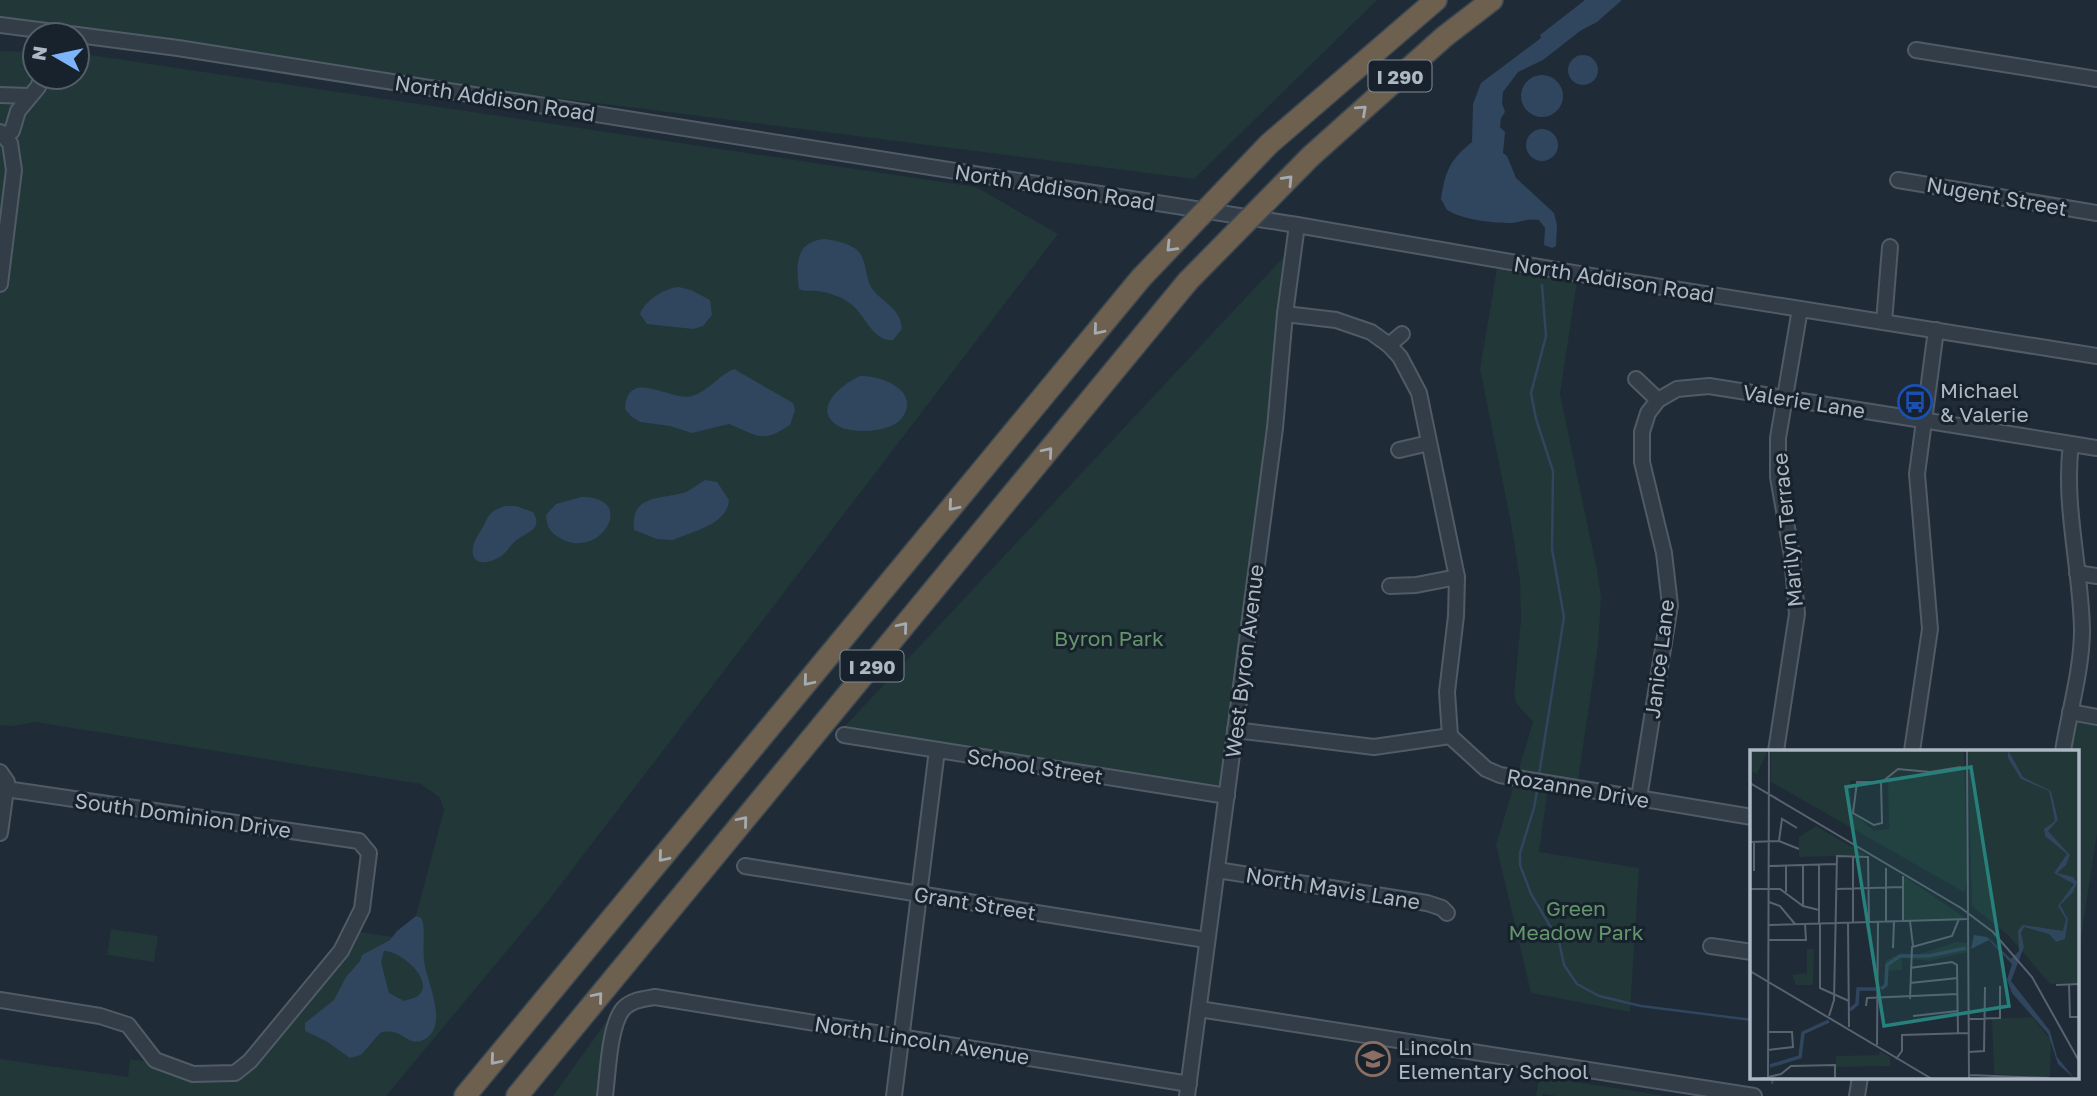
<svg xmlns="http://www.w3.org/2000/svg" width="2097" height="1096" font-family="'Golos Text',sans-serif">
<style>
.green{fill:#213738}
.water{fill:#30465e;fill-rule:evenodd}
.lines{fill:none;stroke-linecap:round;stroke-linejoin:round}
.stream{stroke:#30465e;stroke-width:2.5}
.minor-casing{stroke:#505b66;stroke-width:18}
.highway-casing{stroke:#3d4852;stroke-width:24}
.minor{stroke:#333d48;stroke-width:14}
.highway{stroke:#6e604f;stroke-width:21}
.highway-bridge-casing{stroke:#3d4852;stroke-width:24;stroke-linecap:butt}
.highway-bridge{stroke:#6e604f;stroke-width:21}
.oneway{stroke:#a4abb3}
.labels{text-anchor:middle;dominant-baseline:central;stroke-width:6;stroke-linejoin:round;paint-order:stroke}
.shield{fill:#18222c;stroke:#808b97;stroke-width:2}
.shield-label{font-size:19px;font-weight:bold;fill:#adb8c5}
.street-label{font-size:21px;fill:#adb8c5;stroke:#18222c}
.poi-label{font-size:21px;fill:#adb8c5;stroke:#18222c;text-anchor:start}
.park-label{font-size:21px;fill:#64966c;stroke:#18222c}
.inset-river{fill:none;stroke:#30465e;stroke-width:3.5}
.inset-road{fill:none;stroke:#586370;stroke-width:2}
.view{fill:#27807b;fill-opacity:0.15;stroke:#27807b;stroke-width:3.5}
.inset-edge{fill:none;stroke:#adb8c5;stroke-width:3.5}
</style>
<rect width="100%" height="100%" fill="#1f2b37"/>
<g class="green">
<path d="M0,0h1377l-183,179 -1194,-152z"/>
<path d="M0,51l35,1v25h42v-24l899,134 82,47 -513,671 -159,191h-386v-37l128,18 2,-18 21,3 24,14 45,7 18,-5 101,-115 21,-31 32,5 24,-21 28,-106 -5,-13 -18,-13 -386,-62 -21,4 -14,-1z"/>
<path d="M1295,245l-74,545 -376,-64z"/>
<path d="M1498,262l80,13 -18,119 37,176 4,27 -3,49 -21,141 -28,-5 -10,70 100,16 -9,144 -99,-19 -35,-148 37,-123 -17,-19 -2,-8 7,-76 -1,-38 -9,-58 -31,-154z"/>
<path d="M2072,714l25,6v114l-16,103h-3v-186h-12z"/>
<path d="M111,929l47,7 -4,26 -47,-7z"/>
<path d="M609,1018l-11,78h-45z"/>
<path d="M1539,1076l127,20h-110l-13,-2 -1,2h-6z"/>
</g>
<g class="water">
<path d="M1585,0h37l-25,22 -17,9 -37,29 -25,12 -15,20 -1,11 3,9 -4,6 -1,9 5,5 -2,21 4,3 9,22 38,35 3,12 -1,21 -4,2 -8,-3 1,-17 -6,-8c-9,-2 -18,2 -27,3 -20,0 -48,-3 -65,-13l-6,-11c4,-28 9,-39 31,-57l1,-38 8,-21 60,-45 -1,-3z"/>
<circle cx="1583" cy="70" r="15"/>
<circle cx="1542" cy="96" r="21"/>
<circle cx="1542" cy="145" r="16"/>
<path d="M824,239c11,1 23,4 32,10 12,10 8,29 17,41 12,14 28,19 29,39l-9,11c-20,2 -27,-24 -41,-35 -9,-8 -24,-13 -36,-14 -7,-1 -10,1 -17,-2 -3,-24 -4,-47 25,-50z"/>
<path d="M679,287l12,3 19,10 2,15 -9,11 -10,3 -46,-5 -7,-10c5,-14 25,-26 39,-27z"/>
<path d="M734,369l59,34 2,7 -5,15c-29,19 -31,11 -61,-1l-37,9 -22,-7 -30,-4 -9,-6 -6,-7c3,-43 45,-7 67,-13 17,-5 27,-21 42,-27z"/>
<path d="M860,376c22,-1 61,15 42,42 -10,14 -47,16 -62,9 -31,-17 2,-43 20,-51z"/>
<path d="M705,480l12,2 12,18c-2,25 -36,31 -56,40l-16,-1 -23,-9c-4,-37 28,-30 52,-38 7,-3 13,-9 19,-12z"/>
<path d="M581,497c59,-1 18,67 -23,40 -10,-7 -11,-11 -12,-22l10,-11z"/>
<path d="M505,506h11l17,6c10,17 -4,19 -15,27 -8,5 -11,15 -20,19 -26,13 -32,-6 -18,-26 9,-14 6,-20 25,-26z"/>
<path d="M416,916l5,2 2,5c2,14 -1,29 2,43 4,21 25,64 -4,75 -14,5 -20,-15 -41,-8l-19,22 -11,3 -24,-17 -21,-10v-8l29,-23 12,-23 14,-16 2,-6 28,-15 7,-9zM384,951c15,-1 49,27 36,43 -3,4 -11,5 -16,7l-15,-8 -8,-31z"/>
</g>
<g class="lines">
<g class="stream">
<path d="M1539,775l25,-158 -12,-68 1,-78 -17,-52 -5,-26 15,-57 -4,-51"/>
<path d="M1538,785l-4,23 -14,45v12l11,29 28,47 5,24 13,19 22,12 42,10 111,14"/>
<path d="M1772,1083l1,-6"/>
</g>
<g class="minor-casing">
<g id="minor">
<path d="M0,25l178,23 1119,177 289,50 511,81"/>
<path d="M1916,50l181,29"/>
<path d="M0,95l29,1"/>
<path d="M0,132l10,11 4,27 -14,114"/>
<path d="M4,135l8,-4 6,-20 20,-24 4,-10"/>
<path d="M1898,180l199,33"/>
<path d="M1285,314l51,6 35,12 18,13 11,12 19,36 38,184 -1,39 -9,76 3,44 36,33 14,6 252,42"/>
<path d="M1884,322l6,-75"/>
<path d="M1389,345l13,-11"/>
<path d="M1636,379l22,21"/>
<path d="M1399,450l30,-7"/>
<path d="M2077,573l20,3"/>
<path d="M1390,586l26,-1 41,-8"/>
<path d="M2070,712l27,5"/>
<path d="M1235,730l139,17 76,-11"/>
<path d="M844,735l383,61"/>
<path d="M1776,751l21,-137 -5,-58 -14,-79v-39l22,-129"/>
<path d="M1912,751l18,-122 -13,-155 19,-144"/>
<path d="M2063,751c6,-38 19,-82 19,-121 -1,-62 -19,-125 -11,-186"/>
<path d="M0,772l7,10 -7,51"/>
<path d="M1639,798l31,-193 -6,-52 -22,-91v-30l6,-19 10,-13 19,-11 32,-3 388,62"/>
<path d="M745,866l461,74"/>
<path d="M1217,870l210,33 15,5 5,5"/>
<path d="M1711,946l41,6"/>
<path d="M0,1000l100,16 28,9 27,35 38,14 42,-1 15,-12 91,-110 21,-42 7,-56 -10,-12 -353,-52"/>
<path d="M1199,1009l555,87"/>
<path d="M605,1096c3,-22 4,-72 19,-88 8,-8 19,-9 31,-11l534,87"/>
<path d="M894,1096l43,-346"/>
<path d="M1187,1096l88,-668 10,-114 12,-89"/>
<path d="M1857,1096l3,-19"/>
</g>
</g>
<g class="highway-casing">
<g id="highway">
<path d="M1269,144l167,-144"/>
<path d="M1311,156l133,-119 48,-37"/>
<path d="M465,1096l676,-818"/>
<path d="M517,1096l671,-815"/>
</g>
</g>
<use href="#minor" class="minor"/>
<use href="#highway" class="highway"/>
<g class="highway-bridge-casing">
<g id="highway-bridge">
<path d="M1141,278l128,-134"/>
<path d="M1188,281l123,-125"/>
</g>
</g>
<use href="#highway-bridge" class="highway-bridge"/>
</g>
<defs><path id="oneway-chevron" d="M-2-3.5L2.5 0L-2 3.5" fill="none" stroke-width="1.6" stroke-linecap="round" stroke-linejoin="round" transform="scale(1.75)"/></defs>
<g class="oneway">
<use href="#oneway-chevron" transform="translate(1362 110) rotate(-42)"/>
<use href="#oneway-chevron" transform="translate(1288 180) rotate(-46)"/>
<use href="#oneway-chevron" transform="translate(1171 247) rotate(134)"/>
<use href="#oneway-chevron" transform="translate(1098 330) rotate(130)"/>
<use href="#oneway-chevron" transform="translate(1048 452) rotate(-50)"/>
<use href="#oneway-chevron" transform="translate(953 506) rotate(130)"/>
<use href="#oneway-chevron" transform="translate(903 627) rotate(-50)"/>
<use href="#oneway-chevron" transform="translate(808 681) rotate(130)"/>
<use href="#oneway-chevron" transform="translate(743 821) rotate(-50)"/>
<use href="#oneway-chevron" transform="translate(663 857) rotate(130)"/>
<use href="#oneway-chevron" transform="translate(598 997) rotate(-50)"/>
<use href="#oneway-chevron" transform="translate(495 1060) rotate(130)"/>
</g>
<defs>
<g id="bus-ring" transform="scale(1.75)"><circle r="9.5" fill="#18222c" stroke="#1a4fb4" stroke-width="1.5"/><path d="M-5-6H5V4H4V6H2V4H-2V6H-4V4H-5ZM-3.5-4V0h7V-4ZM-3.5 1.2v1.5H-2V1.2ZM2 1.2v1.5H3.5V1.2Z" fill="#1a4fb4"/></g>
<g id="school-ring" transform="scale(1.75)"><circle r="9.5" fill="#18222c" stroke="#8d6e63" stroke-width="1.5"/><path d="M0-5L7-2L0 1L-7-2ZM-4 1L0 2.5L4 1V4Q0 6-4 4Z" fill="#8d6e63"/></g>
</defs>
<g fill-rule="evenodd">
<use href="#bus-ring" x="1915" y="402"/>
<use href="#school-ring" x="1373" y="1059"/>
</g>
<g class="labels">
<g class="shield">
<rect x="1368.5" y="60.5" width="63" height="31" rx="5"/>
<rect x="840.5" y="650.5" width="63" height="31" rx="5"/>
</g>
<g class="shield-label">
<text x="1400" y="76">I 290</text>
<text x="872" y="666">I 290</text>
</g>
<g class="street-label">
<text transform="translate(495 98) rotate(9)">North Addison Road</text>
<text transform="translate(1055 187) rotate(9)">North Addison Road</text>
<text transform="translate(1997 196) rotate(10)">Nugent Street</text>
<text transform="translate(1614 279) rotate(9)">North Addison Road</text>
<text transform="translate(1804 401) rotate(9)">Valerie Lane</text>
<text transform="translate(1787 530) rotate(-96)">Marilyn Terrace</text>
<text transform="translate(1659 659) rotate(-83)">Janice Lane</text>
<text transform="translate(1244 661) rotate(-83)">West Byron Avenue</text>
<text transform="translate(1035 766) rotate(9)">School Street</text>
<text transform="translate(1578 788) rotate(10)">Rozanne Drive</text>
<text transform="translate(183 815) rotate(8)">South Dominion Drive</text>
<text transform="translate(1333 888) rotate(9)">North Mavis Lane</text>
<text transform="translate(975 903) rotate(9)">Grant Street</text>
<text transform="translate(922 1040) rotate(9)">North Lincoln Avenue</text>
</g>
<g class="poi-label">
<text x="1940" y="390">Michael<tspan x="1940" dy="24">&amp; Valerie</tspan></text>
<text x="1398" y="1047">Lincoln<tspan x="1398" dy="24">Elementary School</tspan></text>
</g>
<g class="park-label">
<text x="1109" y="638">Byron Park</text>
<text x="1576" y="908">Green<tspan x="1576" dy="24">Meadow Park</tspan></text>
</g>
</g>
<g transform="translate(1750 750)">
<rect width="329" height="329" fill="#1f2b37"/>
<path d="M0,0h18l-11,24 -7,-3zM21,0h193l3,132 -3,10 -193,-110zM138,29l1,50 -15,2 -22,-19 -2,-31zM218,0h111v233l-29,1 -42,-49 -36,-29zM66,76l50,29 -67,2v-20zM154,126l63,43 -64,1zM206,192l12,1v9l-39,9 -27,-3v12l-17,1 1,-11 16,-7 14,2zM57,199h7l-1,36h-17l-4,-10 15,-2zM282,267l19,23 -1,37 -56,-3 -2,-55zM130,301l10,6v9l-54,1v-11l43,-1z" fill="#213738" fill-rule="evenodd"/>
<path d="M258,0l15,27 28,14 7,29 -10,11 22,24 -4,10 -9,8 16,4 4,5 -4,10 -13,13 8,14 -3,20 -9,3 -7,-8 -25,-7 -3,6 3,14 -13,34 39,50 7,26 18,22 -17,-15 -10,-30 -36,-41 -5,-13 5,-16 -23,-24 -18,9 3,-14 13,2 24,22 8,-8 -1,-21 5,-5 40,6 3,-12 -8,-13 16,-22 -20,-11 13,-19 -22,-18 -1,-7 11,-8 -6,-30 -28,-12 -13,-21z" fill="#30465e"/>
<path class="inset-river" d="M131,239l5,-4 1,-20 13,-9h29l37,-8M100,260l7,-6 1,-15h18M20,316l30,-9 3,-24 26,-12"/>
<path class="inset-road" d="M217,0l2,329M131,32l1,41 -8,2 -21,-12 4,-31h25l16,-13 32,3 31,-5M0,33l211,125 32,24 39,45 47,84M29,91l3,-22 15,9M0,92l29,-1 20,8M53,115v41M69,115v58M19,116l67,-2M36,116v26M4,121v-29M0,139h30l23,17 16,4M86,139l67,-2M19,152l11,4 15,18M136,171v-53M153,171v-45M160,171l3,25M70,173v65l29,13M98,173l1,104M103,173v-67M19,175l200,-6M19,190h37l-1,-16M143,198l1,-27M160,218l42,-6 5,3 1,68M0,221l182,108M160,233l48,-5M319,234l1,33h9M306,235l23,-1M160,249l2,-52 40,-11 7,-17M116,256l1,-8 91,-4M79,266l5,-16 3,-144 31,1 1,65M163,266l45,-5M218,269l32,-1v-32M127,295l1,-123M18,300l25,-3 -1,-15h-24M219,302l15,-1 1,-64M146,309l6,-8v-16l66,-2M219,325l80,3M10,329l21,-5 10,-8 44,-1v14M18,329l1,-329"/>
<path class="view" d="M221,17l38,239 -125,20 -38,-239z"/>
<rect width="329" height="329" class="inset-edge"/>
</g>
<g transform="translate(56 56) rotate(279)"><circle r="33" fill="#18222c" stroke="#545e69" stroke-width="2"/>
<path d="M0-5L12 26L0 18L-12 26Z" fill="#7cb5fb"/>
<text y="-10" font-size="19" font-weight="bold" text-anchor="middle" fill="#adb8c5">N</text>
</g>
</svg>
